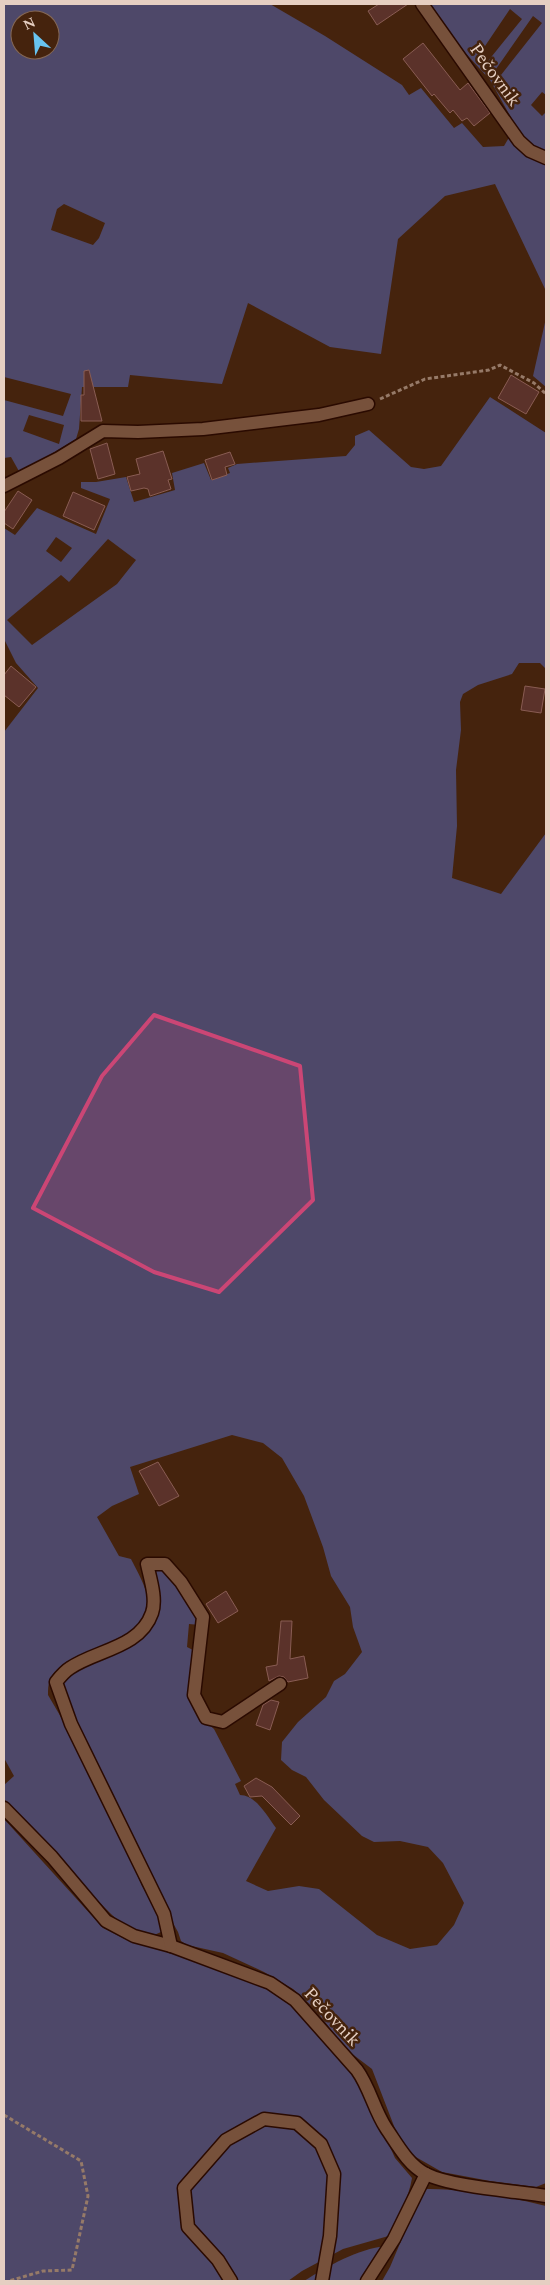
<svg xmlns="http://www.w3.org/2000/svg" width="550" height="2285" font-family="Spectral,serif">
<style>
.green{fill:#4e4869;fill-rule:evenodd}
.building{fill:#5b322a;stroke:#895c53}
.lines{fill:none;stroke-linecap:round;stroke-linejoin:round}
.minor-casing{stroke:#2a0a00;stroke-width:15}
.path{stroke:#967a68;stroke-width:3;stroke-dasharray:4 2.5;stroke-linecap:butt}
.minor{stroke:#77513b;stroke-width:12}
.marked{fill:#cb4675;fill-opacity:0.2;stroke:#cb4675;stroke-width:4;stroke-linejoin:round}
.labels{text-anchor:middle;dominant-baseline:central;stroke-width:5;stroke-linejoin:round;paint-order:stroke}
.street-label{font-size:18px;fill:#e6cfc2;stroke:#45230d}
</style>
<rect width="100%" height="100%" fill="#45230d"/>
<g class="green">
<path d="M4,4h266l55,32 77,49 7,10 12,-7 33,40 8,-5 21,24 21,-1 7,-12 35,27v130l-51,-107 -50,12 -47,43 -17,115 -51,-7 -82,-44 -26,81 -92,-9 -2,12h-46l-3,42 -3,10 -56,34 -9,-16 -7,1v-58l59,16 8,-22 -67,-17zM20,20h30v30h-30zM64,204l41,19 -6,15 -6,7 -42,-15 6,-21zM29,415l35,10 -5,19 -36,-13z"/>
<path d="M427,4h119v91l-4,-3 -11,13 11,11 4,-4v40l-12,-6 -12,-9 -32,-57 -40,-44zM510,9l12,10 -34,42 -7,-9zM533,16l9,7 -41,52 -5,-6z"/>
<path d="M546,318v69l-13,-11z"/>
<path d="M490,397l56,36v236l-6,-6h-21l-7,11 -34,11 -15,9 -3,8 1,28 -5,40 1,56 -5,52 49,16 45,-61v1350l-10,4 -46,-6 -48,-9 -28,-16 -15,-17 -27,-70 -25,-19 -33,-42 -21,-19 -29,-17 -41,-19 -36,-8 -6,-4 -3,-9 -27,-48 -41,-95 -50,-95 2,-11 9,-12 78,-42 1,-54 6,-7c21,10 37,36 44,57l-11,-1 -2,23 10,5 1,63 16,14 27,52 -6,3 5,11c16,0 27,21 36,33l-30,53 22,10 31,-5 20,3 58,46 33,14 27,-4 17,-20 10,-22 -21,-40 -15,-16 -28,-6 -26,1 -12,-6 -38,-36 -18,-23 -14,-7 -11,-10 1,-18 16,-20 28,-25 8,-16 11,-7 17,-22 -9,-25 -3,-20 -19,-31 -8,-29 -19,-51 -22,-38 -19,-15 -31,-8 -102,32 9,27 -27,12 -15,11 22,39 12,3c5,10 19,34 17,46 -5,48 -86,42 -98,75 -2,4 -2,10 -2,15l48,82 46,109 19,31v15l-9,4 -24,-7 -17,-15 -20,-20 -32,-39 -55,-56v-14l10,-9 -10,-18v-1026l34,-44 -22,-25 -12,-24v-111l11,7 22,-27 59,26 14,-35 -29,-11v-6h15l30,-5 8,25 41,-12 -3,-17 32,-10 7,17 19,-7 -2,-5 9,-4 109,-8 9,-11v-9l14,-6 42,37 13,2 17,-3zM56,537l16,11 -11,14 -15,-11zM108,539l28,21 -19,24 -85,61 -25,-25 54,-45 8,7z"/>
<path d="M4,1819l99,109 22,11 42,12 89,32 27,16 22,18 38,48 19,20 33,73 17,20c-3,20 -14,37 -20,57l-49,14 -41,22 -14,10h-284z"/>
<path d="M423,2189c41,-1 83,7 123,17v75h-164l8,-14z"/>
<path d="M386,2246l-21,35h-61c24,-15 53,-32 82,-35z"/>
</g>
<g class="building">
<path d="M379,4h29l-31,21 -9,-14z"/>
<path d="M423,43l37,47 8,-7 22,30 -16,13 -7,-8 -5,3 -9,-11 -3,3 -16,-19 -2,2 -29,-37z"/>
<path d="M89,370l13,51h-21v-26h3v-24z"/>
<path d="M511,375l28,17 -13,22 -28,-16z"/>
<path d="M107,443l8,31 -17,5 -8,-30z"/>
<path d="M163,451l9,28 -4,1 3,9 -21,7 -2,-7 -4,-1 -13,3 -4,-14 13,-3 -4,-15z"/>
<path d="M230,452l5,12 -10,3 2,8 -15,5 -7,-20z"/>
<path d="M18,491l14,9 -19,29 -9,-6v-11z"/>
<path d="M73,492l32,14 -11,24 -31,-14z"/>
<path d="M11,666l25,21 -17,20 -15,-12v-20z"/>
<path d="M525,686l20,3 -4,24 -20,-3z"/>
<path d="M158,1462l21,34 -20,10 -20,-35z"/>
<path d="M226,1591l12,20 -20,12 -12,-19z"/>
<path d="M281,1621h11l-2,38 14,-3 4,22 -20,4 -4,-5 -5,-1 -10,5 -3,-14 11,-2z"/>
<path d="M271,1700l8,2 -9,28 -14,-5 7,-20z"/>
<path d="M256,1778l16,9 28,29 -9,9 -29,-29 -12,1 -6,-11z"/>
</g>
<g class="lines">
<g class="minor-casing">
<g id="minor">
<path d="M422,4l97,137 11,10 16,7"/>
<path d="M4,486l55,-28 44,-27 35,1 65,-3 116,-14 49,-11"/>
<path d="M4,1808l48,49 54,64 28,15 37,10 99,37 25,17 62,70c13,18 17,40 29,58 11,16 22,37 40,46 26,13 89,17 120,22"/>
<path d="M171,1946l-7,-32 -93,-190 -15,-42c4,-5 9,-11 14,-14 26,-18 70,-20 82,-55 5,-14 -2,-35 -5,-49h18l16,18 22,35 -9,78 12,23 17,4 57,-38"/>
<path d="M231,2281l-13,-21 -30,-33 -4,-39 42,-48 38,-21 33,4 24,21 13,30 -4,62 -8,45"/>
<path d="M367,2281l27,-42 32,-65"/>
</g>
</g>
<g class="path">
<path d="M380,399l45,-20 64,-9 11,-5 34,18 12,11"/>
<path d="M4,2115l77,46 7,35 -16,74 -29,1 -34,10"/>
</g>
<use href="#minor" class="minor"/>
</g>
<path class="marked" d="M154,1015l146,51 13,134 -94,92 -65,-20 -121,-64 69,-132z"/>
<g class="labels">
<g class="street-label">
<text transform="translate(495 75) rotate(54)">Pečovnik</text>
<text transform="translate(332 2017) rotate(47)">Pečovnik</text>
</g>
</g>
<rect width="550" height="2285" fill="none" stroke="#e6cfc2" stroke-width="10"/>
<g transform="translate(35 35) rotate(334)"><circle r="24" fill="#45230d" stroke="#856855"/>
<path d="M0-4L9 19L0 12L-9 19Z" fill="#68c4f0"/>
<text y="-8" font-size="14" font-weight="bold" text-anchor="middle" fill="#e6cfc2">N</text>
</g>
</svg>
